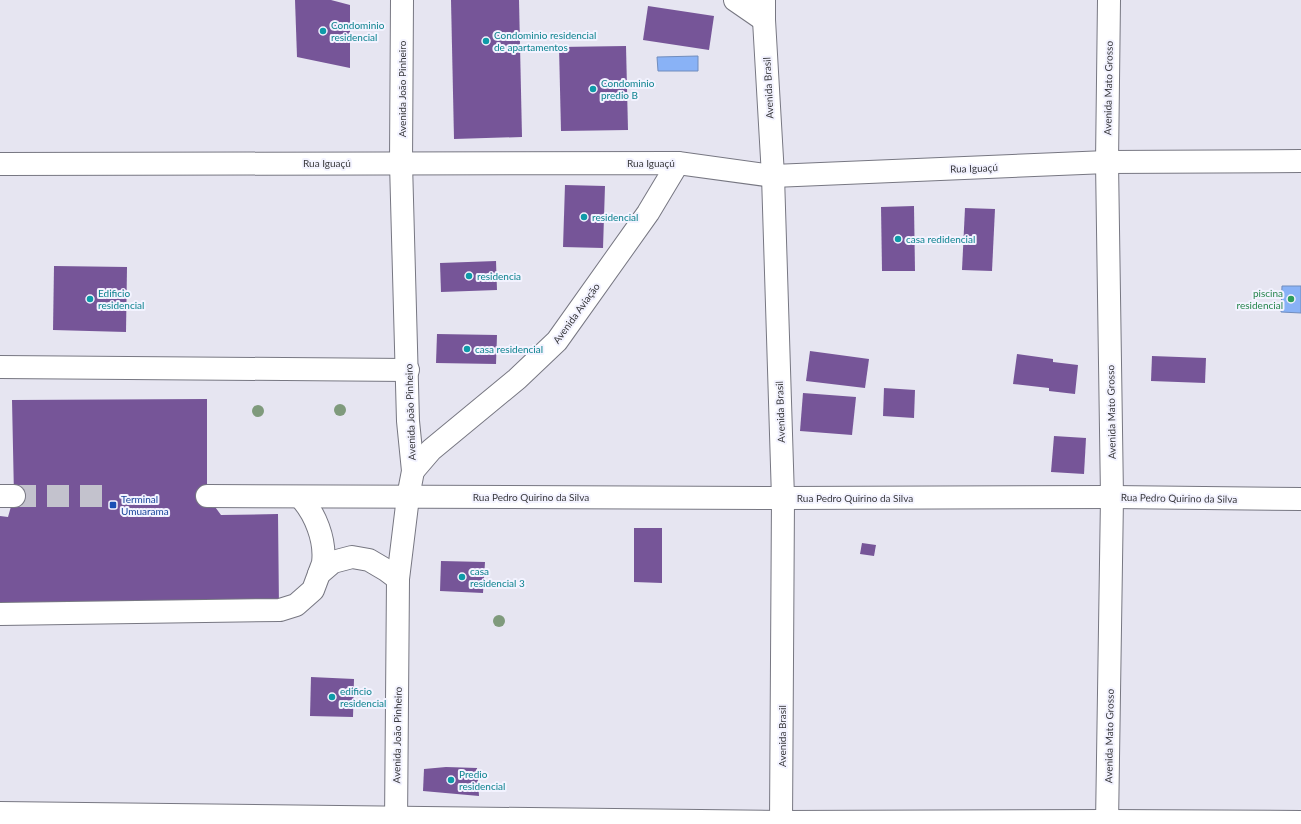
<svg xmlns="http://www.w3.org/2000/svg" width="1301" height="824" font-family="Lato,sans-serif">
<style>
.water{fill:#89b2f6;stroke:#718dbe}
.building{fill:#765598}
.lines{fill:none;stroke-linecap:round;stroke-linejoin:round}
.minor-tunnel{stroke:#c3c2cd;stroke-width:22;stroke-dasharray:22 11;stroke-linecap:butt}
.minor-casing{stroke:#777782;stroke-width:24}
.minor{stroke:#fff;stroke-width:22}
.tree{fill:#7f9a7c}
.culture-dot{fill:#0f9aa8;stroke:#f3f3ff;stroke-width:1.5}
.leisure-dot{fill:#2e9e5b;stroke:#f3f3ff;stroke-width:1.5}
.transit-dot{fill:#1a4fb4;stroke:#f3f3ff;stroke-width:1.5}
.labels{text-anchor:middle;dominant-baseline:central;stroke-width:4;stroke-linejoin:round;paint-order:stroke}
.culture-label{font-size:10px;fill:#0d838f;stroke:#f3f3ff;text-anchor:start}
.street-label{font-size:10px;fill:#38383c;stroke:#f3f3ff}
.leisure-label{font-size:10px;fill:#27864d;stroke:#f3f3ff;text-anchor:end}
.transit-label{font-size:10px;fill:#164399;stroke:#f3f3ff;text-anchor:start}
</style>
<rect width="100%" height="100%" fill="#e6e5f1"/>
<g class="water">
<path d="M698,56v15h-40l-1,-14z"/>
<path d="M1282,286h19v27l-20,-1z"/>
</g>
<g class="building">
<path d="M295,0h36l19,5v63l-53,-11z"/>
<path d="M451,0h68l3,137 -68,2z"/>
<path d="M648,6l66,10 -5,34 -66,-10z"/>
<path d="M626,46l2,84 -67,1 -2,-84z"/>
<path d="M565,185l40,1 -2,62 -40,-1z"/>
<path d="M914,206l1,65h-33l-1,-64z"/>
<path d="M965,208l30,1 -3,62 -30,-1z"/>
<path d="M496,261l1,29 -56,2 -1,-29z"/>
<path d="M54,266l73,1 -1,65 -73,-2z"/>
<path d="M437,334l60,1 -1,29 -60,-1z"/>
<path d="M810,351l59,8 -4,29 -59,-7z"/>
<path d="M1017,354l36,5v3l25,3 -3,29 -26,-3v-3l-36,-4z"/>
<path d="M1152,356l54,2 -1,25 -54,-2z"/>
<path d="M884,388l31,2 -1,28 -31,-2z"/>
<path d="M803,393l53,4 -4,38 -52,-4z"/>
<path d="M207,399v97l14,19 57,-1 1,94 -279,4v-96l8,1 6,-21 -2,-96z"/>
<path d="M1054,436l32,2 -2,36 -33,-2z"/>
<path d="M634,528h28v55l-28,-1z"/>
<path d="M862,543l14,2 -2,11 -14,-2z"/>
<path d="M441,561l44,1 -2,31 -43,-2z"/>
<path d="M311,677l43,2 -1,38 -43,-1z"/>
<path d="M446,767l31,1 2,28 -56,-5 1,-22z"/>
</g>
<g class="lines">
<path class="minor-tunnel" d="M14,496h96"/>
<g class="minor-casing">
<g id="minor">
<path d="M735,0l29,20"/>
<path d="M764,0v20l9,156 10,322 -2,326"/>
<path d="M0,164l678,-1 95,13 334,-14 194,-1"/>
<path d="M0,367l408,3"/>
<path d="M413,471l18,-21 86,-71 40,-38 91,-128 30,-50"/>
<path d="M0,496h14"/>
<path d="M207,496l576,2 329,-1 189,2"/>
<path d="M300,497c15,16 26,43 23,66 -1,3 -3,8 -4,11"/>
<path d="M0,614l280,-4 16,-5 17,-15 6,-16 14,-12 19,-5 17,3 17,10 12,9"/>
<path d="M0,813l781,9 327,-1 193,1"/>
<path d="M396,824l2,-245 10,-82 5,-26 -5,-50 -7,-258 1,-163"/>
<path d="M1107,824l5,-327 -5,-335 2,-162"/>
</g>
</g>
<use href="#minor" class="minor"/>
</g>
<g class="tree">
<circle cx="340" cy="410" r="6"/>
<circle cx="258" cy="411" r="6"/>
<circle cx="499" cy="621" r="6"/>
</g>
<g class="culture-dot">
<circle cx="323" cy="31" r="4"/>
<circle cx="486" cy="41" r="4"/>
<circle cx="593" cy="89" r="4"/>
<circle cx="584" cy="217" r="4"/>
<circle cx="898" cy="239" r="4"/>
<circle cx="469" cy="276" r="4"/>
<circle cx="90" cy="299" r="4"/>
<circle cx="467" cy="349" r="4"/>
<circle cx="462" cy="577" r="4"/>
<circle cx="332" cy="697" r="4"/>
<circle cx="451" cy="780" r="4"/>
</g>
<circle class="leisure-dot" cx="1291" cy="299" r="4"/>
<rect class="transit-dot" x="109" y="501" width="8" height="8" rx="2"/>
<g class="labels">
<g class="culture-label">
<text x="331" y="25">Condominio<tspan x="331" dy="12">residencial</tspan></text>
<text x="494" y="35">Condominio residencial<tspan x="494" dy="12">de apartamentos</tspan></text>
<text x="601" y="83">Condominio<tspan x="601" dy="12">predio B</tspan></text>
<text x="592" y="217">residencial</text>
<text x="906" y="239">casa redidencial</text>
<text x="477" y="276">residencia</text>
<text x="98" y="293">Edificio<tspan x="98" dy="12">residencial</tspan></text>
<text x="475" y="349">casa residencial</text>
<text x="470" y="571">casa<tspan x="470" dy="12">residencial 3</tspan></text>
<text x="340" y="691">edificio<tspan x="340" dy="12">residencial</tspan></text>
<text x="459" y="774">Predio<tspan x="459" dy="12">residencial</tspan></text>
</g>
<g class="street-label">
<text transform="translate(768 88) rotate(-93)">Avenida Brasil</text>
<text transform="translate(1108 88) rotate(-89)">Avenida Mato Grosso</text>
<text transform="translate(402 89) rotate(-90)">Avenida João Pinheiro</text>
<text x="327" y="163">Rua Iguaçú</text>
<text x="651" y="163">Rua Iguaçú</text>
<text transform="translate(974 168) rotate(-2)">Rua Iguaçú</text>
<text transform="translate(576 313) rotate(-54)">Avenida Aviação</text>
<text transform="translate(410 412) rotate(-92)">Avenida João Pinheiro</text>
<text transform="translate(780 412) rotate(-92)">Avenida Brasil</text>
<text transform="translate(1111 412) rotate(-91)">Avenida Mato Grosso</text>
<text x="531" y="497">Rua Pedro Quirino da Silva</text>
<text x="855" y="498">Rua Pedro Quirino da Silva</text>
<text transform="translate(1179 498) rotate(1)">Rua Pedro Quirino da Silva</text>
<text transform="translate(397 735) rotate(-89)">Avenida João Pinheiro</text>
<text transform="translate(782 736) rotate(-90)">Avenida Brasil</text>
<text transform="translate(1109 736) rotate(-89)">Avenida Mato Grosso</text>
</g>
<g class="leisure-label">
<text x="1283" y="293">piscina<tspan x="1283" dy="12">residencial</tspan></text>
</g>
<g class="transit-label">
<text x="121" y="499">Terminal<tspan x="121" dy="12">Umuarama</tspan></text>
</g>
</g>
</svg>
